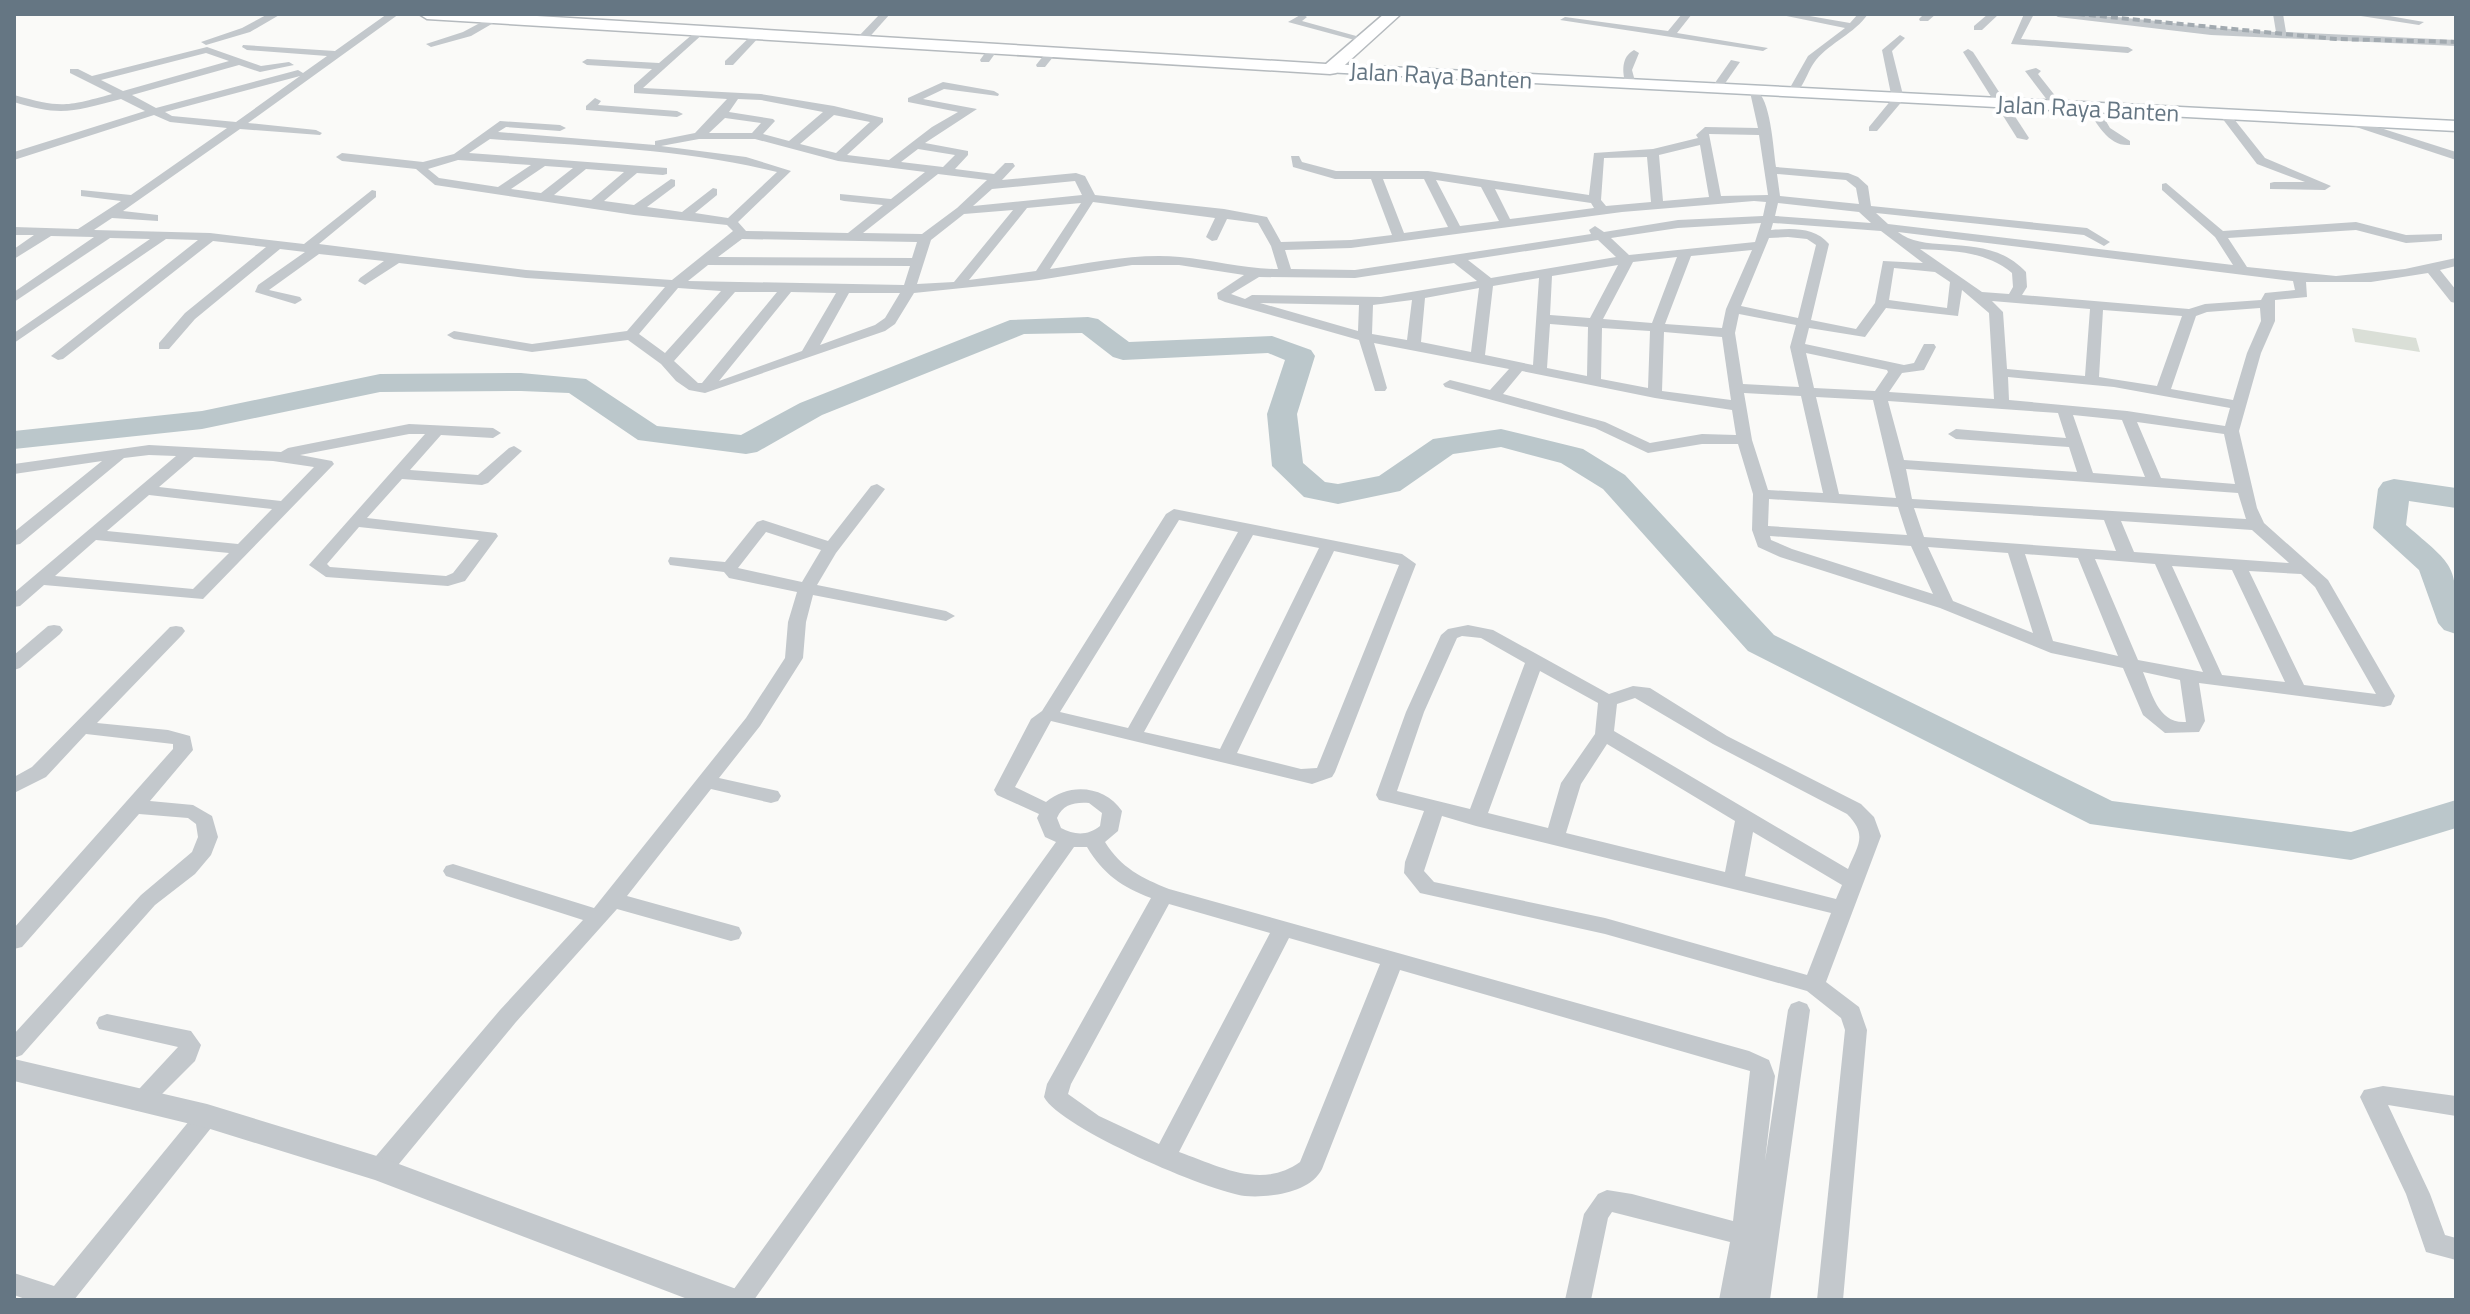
<svg xmlns="http://www.w3.org/2000/svg" width="2470" height="1314" font-family="'Titillium Web',sans-serif">
<style>
.green{fill:#dadfd7}
.lines{fill:none;stroke-linecap:round;stroke-linejoin:round}
.river{fill:#bbc7cb;fill-rule:evenodd}
.secondary-casing{stroke:#b3babf;stroke-width:3}
.primary-casing{stroke:#b5babe;stroke-width:3}
.minor{fill:#c3c8cc;fill-rule:evenodd}
.tertiary{fill:#c3c8cc;fill-rule:evenodd}
.secondary{fill:#fff;fill-rule:evenodd}
.primary{fill:#fff;fill-rule:evenodd}
.rail{stroke:#a2aab0;stroke-width:4;stroke-dasharray:7 4;stroke-linecap:butt}
.labels{text-anchor:middle;dominant-baseline:central;stroke-width:8;stroke-linejoin:round;paint-order:stroke}
.far-street-label{font-size:24px;fill:#657683;stroke:#fff}
</style>
<rect width="100%" height="100%" fill="#fafaf8"/>
<path class="green" d="M2352,328l64,10 4,14 -65,-10z"/>
<g class="lines">
<g class="river">
<path d="M1088,317l10,2 31,23 143,-6 39,14 4,6 -18,58 6,49 22,19 13,2 41,-8 54,-37 68,-10 82,20 42,26 149,160 338,166 239,31 105,-32v28l-105,32 -261,-36 -342,-173 -145,-162 -42,-26 -60,-16 -48,7 -53,37 -62,13 -34,-7 -32,-31 -5,-52 18,-54 -17,-7 -145,7 -10,-3 -31,-24 -58,1 -202,81 -65,37 -11,2 -108,-14 -69,-47 -48,-2 -141,1 -178,37 -188,20v-18l188,-20 178,-37 141,-1 65,6 71,47 84,9 59,-32 210,-83z"/>
<path d="M2394,479l62,9v20l-47,-7 -3,24c53,45 50,39 50,109l-12,-4 -6,-7 -19,-53 -46,-42 5,-39 5,-7z"/>
</g>
<g class="secondary-casing">
<path id="secondary" d="M1330,64l1126,57v10l-1131,-59 -3,-3z"/>
</g>
<g class="primary-casing">
<path id="primary" d="M419,14h85l822,50 58,-50h17l-65,59 -6,1 -903,-55z"/>
</g>
<g class="minor">
<path d="M268,14h13l-31,18 -44,13 -5,-3 41,-14z"/>
<path d="M387,14h12l-151,109 68,7 6,3 -2,2 -80,-6 -117,82 35,4v6l-46,-3 -18,12 116,3 94,11 68,-54 4,1v6l-57,47 207,26 146,10 61,-49 -6,-6 -93,-10 -199,-30 -19,-16 -74,-8 -6,-4 6,-4 81,9 31,-8 46,-33 60,4 6,3 -6,3 -54,-4 -8,5 157,13v-4l40,-8 32,-34 -93,-6v-8l18,-16 -65,-4 -5,-3 5,-3 72,4 42,-36 4,1v4l-62,56 118,6 73,12 49,12v4l-36,33 42,5 43,-33 26,-15 -50,-10v-4l35,-16 51,9 5,3 -1,2 -54,-7 -21,10 54,10 -52,34 43,8v4l-13,14 39,5 11,-11h8l2,3 -13,14 74,-7 9,3 10,19 129,14 43,8 14,25 70,-2 41,-5 -21,-56h-36l-42,-12 -2,-11h8l3,6 34,9h92l161,24 5,-42 59,-4 45,-11 -2,-3 9,-8 53,1 -8,-36 5,-3c16,9 18,59 21,78l72,6 10,4 10,9 3,20 216,22 23,14 -6,4 -20,-11 -208,-22 12,11 345,41 -18,-28 -53,-47v-6l4,-1 57,48 133,-9 50,13 36,-1v6l-5,1 -31,2 -50,-13 -128,8 19,29 89,9 69,-7 51,-11v8l-16,4 16,20v13l-5,-1 -23,-29 -57,9h-65l1,15 -32,3v21l-14,32 -22,78 18,77 7,15 64,57 67,116 -4,9 -7,2 -185,-24 6,38 -6,11 -34,1 -22,-18 -20,-47 -72,-15 -111,-45 -160,-51 -22,-10 -6,-17 1,-36 -15,-50h-36l-54,9 -53,-25 -150,-41 -2,-3 7,-4 40,10 19,-21 -135,-26 13,45 -2,3h-10l-16,-51 -134,-38 -7,-3 -1,-6 27,-18 -65,-10h-47l-93,15 -125,13 -19,31 -10,7 -180,62 -16,-3 -13,-9 -15,-17 -33,-24 -96,12 -78,-13 -7,-4 7,-4 78,13 95,-13 38,-44 -139,-9 -127,-15 -34,22 -7,-4 2,-3 24,-17 -65,-7 -50,36 31,7 2,3 -7,4 -40,-12 3,-7 47,-33 -25,-3 -85,70 -26,30h-10v-6l26,-30 81,-66 -53,-6 -150,118 -5,1 -7,-4 147,-116 -32,-1 -152,104v-10l136,-94 -40,-1 -96,64v-10l80,-55 -43,-1 -37,23v-10l20,-14h-20v-8l64,2 43,-28 -40,-5v-6l50,5 96,-67 -57,-6 -16,-7 -140,45v-8l131,-41 -24,-12c-46,12 -60,18 -107,3v-7c47,13 51,12 98,-1l-42,-21v-4h8l14,7 115,-29 54,19 28,-4 5,3 -34,7 -21,-7 -107,30 24,13 142,-38 5,3 24,-17 -80,-6 -5,-3 1,-2 92,6zM206,53l23,8 -106,30 -22,-11zM300,76l-64,46 -64,-6 -7,-4zM738,99l23,1 62,12 -34,29 -26,-7 12,-13 -2,-2 -44,-7zM834,115l36,7 -34,31 -36,-9zM725,118l36,5 -9,10h-43zM1709,134l50,1 9,60 -47,1zM490,139c95,7 194,10 287,33l-49,46 -33,-5 22,-18v-6l-4,-1 -31,24 -35,-5 28,-21v-6l-4,-1 -37,26 -30,-4 33,-28 26,2 4,-1v-6l-198,-15zM699,139h56l83,22 87,11 -34,27 -51,-5v6l4,1 39,4 -35,28 -102,-2 -8,-9 53,-51 -45,-14 -85,-11zM1700,145l9,52 -46,4 -4,-46zM918,149l37,6 -12,12 -42,-5zM1647,157l4,45 -45,4 -5,-6 3,-42zM458,160l73,5 -33,22 -59,-9 -11,-9zM545,166l28,2 -32,25 -30,-4zM586,169l38,3 -33,28 -37,-5zM938,174l49,6 -30,28 -35,26 -59,-1zM1777,174l69,6 10,8 3,16 -79,-8zM1383,179h41l24,48 -44,6zM1436,180l45,7 18,34 -39,5zM1075,181l7,14 -109,11 19,-17zM1495,189l96,14 3,5 -84,11zM1754,201l12,1 -3,14 -85,4 -74,12 -9,-6 -6,4 2,4 -236,36 -64,-1 -6,-19 66,-2 271,-36zM1093,202l122,16 -9,19 6,4 5,-1 10,-21 31,4 13,23 7,23c-33,0 -65,-9 -98,-12 -44,-4 -87,6 -130,12zM1081,203l-45,68 -67,9 58,-72zM1778,203l81,9 12,11 -96,-7zM1013,210l-59,72 -37,2 14,-44 33,-26zM1761,223l-6,19 -126,13 -18,-17 67,-10zM1773,223l108,8 42,32 -40,-2 -8,42 -19,26 -45,-9 18,-76c-14,-17 -37,-16 -58,-14zM1898,232l395,49 2,9 -30,3 -4,7 -56,4 -16,5 -167,-14 5,-8 -1,-15c-39,-42 -99,-16 -128,-40zM1788,237l19,2 9,6 -18,73 -57,-12 28,-68zM742,239l175,3 -5,16 -194,-1zM1598,240l18,17 -125,21 -23,-18zM1920,249c33,2 66,2 92,24l1,14 -4,7 -27,-2zM1752,250l-26,59 -4,19 -57,-4 26,-68zM1677,257l-25,66 -49,-4 30,-57zM1454,263l23,18 -96,16 -129,-2 -7,4 -14,-5 28,-17 96,1zM708,265l202,1 -6,19 -216,-4zM1618,265l-28,53 -40,-3 2,-39zM1894,268l41,4 15,10 -3,26 -58,-8zM1539,278l-6,87 -48,-10 8,-69zM678,288l43,3 -56,62 -26,-19zM1479,288l-8,64 -50,-10 4,-44zM1962,290l27,23 5,86 -105,-7 13,-19 22,-3 12,-23 -2,-3h-10l-10,19 -10,2 -99,-21 4,-16 56,9 21,-29 72,8zM735,292h42l-75,91h-4l-24,-22zM791,292l45,1 -34,58 -83,30zM849,293h51l-15,25 -10,7 -55,20zM1412,300l-5,40 -35,-6 1,-29zM1992,301l98,8 -5,67 -78,-7 -4,-57zM1260,303l99,2 -1,26zM2260,308l1,13 -14,32 -14,47 -62,-11 25,-73 11,-4zM2103,310l79,6 -25,70 -58,-9zM1739,314l57,11 -6,22 9,40 -56,-3 -8,-51zM1550,324l38,3 -1,49 -40,-8zM1602,328l48,3 -2,57 -47,-9zM1664,332l58,5 9,63 -69,-9zM1806,353l81,17 1,2 -13,19 -61,-3zM1522,371l133,27 77,12 4,25 -34,-1 -52,9 -45,-21 -102,-28zM2008,377l106,10 116,21 -5,18 -98,-15 -118,-11zM1744,393l57,3 22,97 -55,-3 -16,-50zM1816,397l57,3 23,98 -57,-4zM1888,401l170,12 8,25 -110,-9 -8,5 8,5 113,8 8,25 -173,-12zM2073,415l49,5 23,57 -52,-4zM2137,422l87,12 11,50 -74,-6zM1906,469l332,24 8,26 -334,-20zM1769,499l129,8 9,28 -139,-9zM1914,508l190,12 12,31 -192,-14zM2121,521l131,9 37,33 -155,-11zM1770,536l141,10 22,48 -141,-45 -21,-9zM1928,547l80,6 25,80 -80,-32zM2025,554l53,4 40,98 -65,-15zM2095,559l60,5 48,108 -65,-12zM2172,566l60,4 53,112 -63,-7zM2249,571l52,3 14,13 61,107 -72,-9zM2143,672l37,8 6,42c-28,2 -34,-29 -43,-50z"/>
<path d="M880,14h10l-25,28h-8v-4z"/>
<path d="M1302,14l5,3 -5,4 65,18 -5,3 -74,-20z"/>
<path d="M1682,14h10l-15,19 91,15 -5,3 -203,-31 5,-3 103,14z"/>
<path d="M1777,14h21l52,9 8,-9h10c-14,20 -37,28 -52,46 -9,11 -12,29 -24,36l-5,-3 21,-37 37,-28z"/>
<path d="M1924,14h12l-8,7h-8l-1,-2z"/>
<path d="M1988,14h11l-17,16h-8v-4z"/>
<path d="M2024,14h10l-13,25 107,8 5,3 -5,3 -117,-9z"/>
<path d="M2053,14c74,0 148,15 223,18l-3,-18h10l3,18 170,8v6l-245,-11 -153,-18z"/>
<path d="M2348,14h30l46,8 -5,3z"/>
<path d="M493,16l9,2 -31,18 -40,11 -5,-3 37,-12z"/>
<path d="M757,30l5,3 -1,2 -28,30h-8v-4z"/>
<path d="M1900,35l5,3 -13,13 12,48 -27,32h-8v-4l23,-28 -10,-49z"/>
<path d="M990,46l9,2 -10,14h-8l-1,-2z"/>
<path d="M1968,49l5,3 56,86 -2,2 -10,-2 -54,-86z"/>
<path d="M1048,50l9,2 -12,15h-8l-1,-2z"/>
<path d="M1634,50l5,3 -7,17 4,15 -5,3 -5,-3c-4,-13 -5,-28 8,-35z"/>
<path d="M1731,60l9,2 -21,30h-8l-1,-2z"/>
<path d="M2036,68l5,3 -3,3 26,33 -2,2h-8l-29,-38z"/>
<path d="M595,98l6,3 -3,4 79,6 6,3 -6,3 -91,-7v-4z"/>
<path d="M2089,106h8l13,22 20,13v4c-21,2 -33,-21 -43,-37z"/>
<path d="M2222,114h8l35,44 66,28 -6,4 -55,-1v-6l4,-1h31l-48,-18 -35,-46z"/>
<path d="M2341,118h8l107,34v8l-115,-38z"/>
<path d="M409,424l84,4 8,5 -8,5 -52,-3 -31,35 68,5 31,-27 5,-2 8,5 -34,32 -6,2 -80,-6 -35,39 129,15 2,3 -33,45 -17,5 -122,-9 -17,-12 116,-131h-16l-109,21 32,6 2,3 -131,135 -159,-14 -24,21 -6,1v-14l162,-137 -27,-1 -25,3 -104,86 -6,1v-13l88,-71 -88,13v-10l135,-19 132,7 7,-4zM194,457l79,4 41,6 -33,34 -122,-14zM149,495l123,14 -34,35 -131,-13zM359,527l120,13 -26,33 -7,3 -116,-9 -3,-3zM96,540l133,13 -36,36 -138,-13z"/>
<path d="M877,484l8,5 -49,64 -19,32 129,26 9,5 -9,5 -133,-26 -7,27 -3,36 -43,68 -41,52 59,13 3,5 -3,5 -7,2 -60,-14 -84,107 112,31 3,6 -3,6 -8,2 -114,-32 -101,113 -127,154 -9,3 -9,-3 -3,-7 3,-7 129,-152 83,-90 -137,-44 -3,-5 3,-5 7,-2 141,44 152,-190 39,-60 3,-36 9,-30 -68,-14 -5,-6 -54,-7 -2,-4 2,-4 55,5 32,-40 6,-2 65,21 43,-55zM766,532l55,18 -19,32 -64,-14z"/>
<path d="M1174,509l228,45 14,10 -81,208 -3,5 -20,7 -261,-63 -36,66 31,15c24,-20 59,-16 76,9l-4,20 -13,11c16,26 37,36 64,47l580,162 20,9 6,16 -10,85 23,-151 3,-6 8,-3 8,3 3,6 -40,290h-51l11,-58 -118,-30 -4,6 -17,82h-26l19,-86 14,-20 9,-4 25,4 101,27 17,-150 -350,-101 -78,199c-12,24 -53,29 -77,27 -35,-4 -185,-68 -201,-99l3,-13 104,-186c-29,-11 -48,-24 -64,-51h-13l-320,453h-28l330,-458 -11,-5 -8,-19 2,-4 -42,-19 -3,-5 37,-71 11,-8 124,-197zM1179,520l59,12 -110,196 -68,-16zM1253,535l66,13 -99,201 -76,-17zM1334,551l65,14 -82,203 -16,1 -64,-16zM1089,803l13,10 -2,13c-12,10 -26,9 -39,2l-4,-10c6,-14 18,-16 32,-15zM1169,904l101,29 -111,211 -60,-28 -31,-22 3,-10zM1289,938l91,26 -80,198c-39,28 -81,4 -121,-10z"/>
<path d="M54,625l6,1 3,4 -3,4 -40,34 -6,2v-15l34,-29z"/>
<path d="M1468,625l25,5 116,64 24,-8 17,2 77,48 134,68 13,13 7,19 -55,146 33,25 8,23 -24,270h-26l28,-270 -4,-12 -34,-27 -202,-57 -185,-41 -16,-20 1,-11 19,-51 -45,-11 -3,-5 30,-83 35,-77 7,-6zM1462,636l19,2 44,25 -55,146 -73,-18 27,-79 33,-74zM1540,671l58,32 -3,31 -34,49 -13,45 -60,-15zM1635,698l78,46 134,70c21,21 11,31 1,55l-234,-138 3,-27zM1607,744l128,77 -10,51 -159,-39 15,-49zM1442,816l34,10 355,87 -24,62 -202,-57 -171,-36 -10,-11zM1753,832l89,53 -6,14 -91,-23z"/>
<path d="M176,626l6,1 3,4 -3,4 -85,88 71,7 22,6 3,14 -43,51 43,4 19,11 6,21 -7,18 -16,19 -40,31 -133,150 -8,3v-24l127,-139 51,-43 6,-15 -2,-13 -8,-6 -49,-4 -117,133 -8,2v-21l159,-179v-5l-87,-10 -40,43 -32,16v-16l18,-10 138,-140z"/>
<path d="M107,1014l84,17 10,14 -6,16 -48,48 -8,2 -8,-2 -4,-7 51,-55 -79,-18 -3,-6 3,-6z"/>
<path d="M2383,1086l73,10v20l-68,-11 42,89 15,41 11,3v22l-30,-8 -20,-58 -46,-97 4,-7z"/>
<path d="M207,1106l8,3 4,7 -4,7 -141,177h-46l-14,-5v-22l40,13 145,-177z"/>
</g>
<path class="tertiary" d="M14,1059l193,45 173,53 359,133 5,10h-54l-315,-120 -168,-52 -193,-47z"/>
<use href="#secondary" class="secondary"/>
<use href="#primary" class="primary"/>
<path class="rail" d="M2078,14l258,25 120,3"/>
</g>
<g class="labels">
<g class="far-street-label">
<text transform="translate(1441 75) rotate(3)">Jalan Raya Banten</text>
<text transform="translate(2088 108) rotate(3)">Jalan Raya Banten</text>
</g>
</g>
<rect width="2470" height="1314" fill="none" stroke="#657683" stroke-width="32"/>
</svg>
